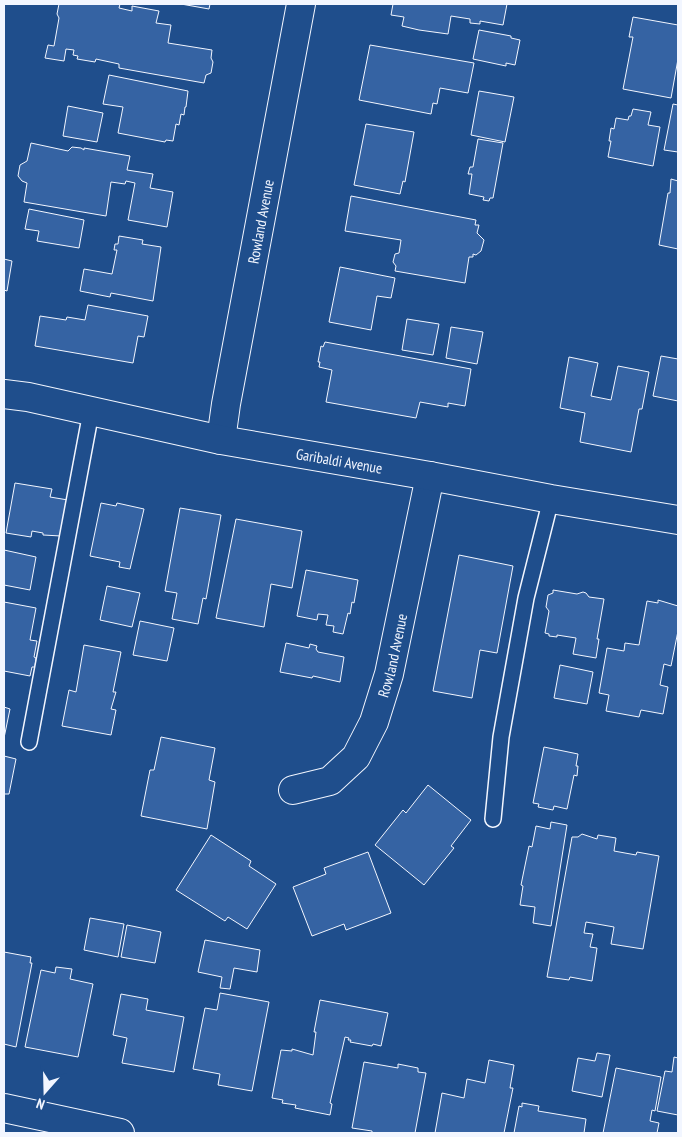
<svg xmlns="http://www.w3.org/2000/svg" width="682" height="1137" font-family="'PT Sans Narrow',sans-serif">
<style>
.building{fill:#3563a3;stroke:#f2f6ff}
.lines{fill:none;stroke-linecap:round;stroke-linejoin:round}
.service-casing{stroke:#f2f6ff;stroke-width:18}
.minor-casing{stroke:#f2f6ff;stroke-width:30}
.tertiary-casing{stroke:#f2f6ff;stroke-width:30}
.service{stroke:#1f4e8c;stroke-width:15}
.minor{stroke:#1f4e8c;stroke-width:28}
.tertiary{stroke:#1f4e8c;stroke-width:28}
.labels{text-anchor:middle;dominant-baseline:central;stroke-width:4;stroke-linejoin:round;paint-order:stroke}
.street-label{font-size:15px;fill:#f2f6ff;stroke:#1f4e8c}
</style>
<rect width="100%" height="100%" fill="#1f4e8c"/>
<g class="building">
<path d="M59,4h61l-1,4 13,3v-5l27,5 -3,12 15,2 -3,18 44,7 -1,8 2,4 -2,11 -5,2 -2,8 -85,-15v-4l-23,-5 -1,3 -18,-3 1,-3 -5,-1 1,-5 -8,-1 -2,12 -19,-3 3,-13 6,1 5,-28 -2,-4z"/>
<path d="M181,4h29l-1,5z"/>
<path d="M393,4h114l-4,21 -23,-4v3l-10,-1v-4l-19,-3 -3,18 -29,-4 -17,-4 2,-9 -13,-2z"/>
<path d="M633,17l45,8v34l-7,39 -48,-9 10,-52h-4z"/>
<path d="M479,30l32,6v2l9,2 -5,25 -9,-2v3l-33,-7z"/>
<path d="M370,45l104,18 -6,30 -28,-5 -3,16 -4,-1 -2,11 -72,-14z"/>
<path d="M109,75l79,16 -2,16h-1l-1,8 -3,-1 -2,11 -3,-1 -3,17 -7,-1 -1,2 -47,-9 5,-26 -20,-3z"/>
<path d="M479,91l35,6 -9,45 -34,-7z"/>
<path d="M673,104l5,1v47l-14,-2z"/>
<path d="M68,106l35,7 -6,29 -34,-6z"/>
<path d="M633,109l18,3 -3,13 12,2 -7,39 -45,-9 3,-16h-2l2,-13 3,1 2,-11 12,2 1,-4h2z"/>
<path d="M366,124l48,8 -9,50 -2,-1 -3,13 -46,-9z"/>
<path d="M478,139l25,4 -10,55h-3l-1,3 -6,-1 1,-3 -15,-3 3,-20h-4l2,-7h3z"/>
<path d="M31,143l37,8 4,-4 9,1 3,2v-2l46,8 -3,14 26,4 -3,14 23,4 -6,35 -39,-7 7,-37 -9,-2 -1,3 -14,-2 -5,34 -82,-14 3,-19 -5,-2 -4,-5 2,-11 7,-4z"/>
<path d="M671,179l7,2v68l-19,-4 9,-52h2z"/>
<path d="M351,196l125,24 -1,5h4l-2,8 7,7 -3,11 -5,4 -3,-1v3h-4l-4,26 -70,-12 1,-5 -3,-4 2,-8 4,-1 2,-13 -56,-9z"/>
<path d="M29,209l55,11 -5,28 -42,-7 2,-10 -14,-2z"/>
<path d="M119,236l24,4 -1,4 19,3 -8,54 -42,-8 -1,4 -30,-6 4,-22 28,5 5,-24h-3l1,-6h3z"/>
<path d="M4,259l8,2 -5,30 -3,-1z"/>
<path d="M340,267l55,11 -4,20 -14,-2 -6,34 -42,-8z"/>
<path d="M88,305l60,11 -4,21 -6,-1 -5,27 -98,-17 5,-30 26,4 1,-3 18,3z"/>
<path d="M407,319l32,5 -6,31 -31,-5z"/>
<path d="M451,327l32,5 -6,32 -31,-6z"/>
<path d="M325,342l146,27 -6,37 -17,-3v4l-28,-5 -4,16 -90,-16 6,-32 -13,-3 1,-5h-2l3,-16 2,1z"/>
<path d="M661,356l17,3v42l-25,-5z"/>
<path d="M569,357l29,6 -7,33 20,4 7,-34 31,6 -7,37h-3l-8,43 -51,-10 5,-29 -25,-5z"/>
<path d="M15,483l37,6 -2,8 18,3 -7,36 -18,-1v-2l-11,-2 -1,6 -25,-4z"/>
<path d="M101,503l15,3 1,-3 27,6 -14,60 -11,-2 1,-5 -30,-6z"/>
<path d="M180,508l41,7 -15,84 -3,-1 -5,26 -26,-5 5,-26 -12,-2z"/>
<path d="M236,519l66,12 -10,57 -21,-4 -7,43 -48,-9z"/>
<path d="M4,550l32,7 -6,33 -26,-5z"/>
<path d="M459,555l54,11 -16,87 -17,-3 -8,48 -39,-7z"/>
<path d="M306,570l52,10 -4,23 -2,-1 -2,12 -2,-1 -5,21 -10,-2 1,-6 -8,-1 2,-10 -10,-1 -1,6 -20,-4z"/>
<path d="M107,586l33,7 -8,34 -32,-7z"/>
<path d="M553,590l24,4 6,-2 3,1 3,4 15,2 -7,40h2l-3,19 -23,-4 3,-16 -19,-3v2l-8,-1v-2l-4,-1 4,-22 -3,-4 2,-12 5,-2z"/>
<path d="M658,600l20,6v25l-7,35 -7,-2 -4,21 8,2 -5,27 -22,-4 -2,7 -33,-6 3,-16 -10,-2 8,-45 17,3 1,-8 14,2 8,-44 11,2z"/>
<path d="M4,602l32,6 -6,32 7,1 -3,16 2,1 -1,9h-3l-2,9 -26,-5z"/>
<path d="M140,621l34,7 -7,33 -34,-6z"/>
<path d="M286,643l23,5 1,-4 7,2 -1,3 2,3 26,5 -4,25 -27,-6 -1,2 -32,-6z"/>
<path d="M84,645l37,7 -8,40h3l-5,17 5,1 -5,25 -49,-9 7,-36 7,2z"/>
<path d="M560,665l33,7 -6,32 -33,-6z"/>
<path d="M4,707l6,2 -6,29z"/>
<path d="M161,737l54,11 -6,32 6,2 -8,47 -66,-13 9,-46h4z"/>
<path d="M544,747l34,7 -2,12h2l-1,10 -3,-1 -7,34 -13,-3 -1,4 -15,-3 1,-3 -6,-1z"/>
<path d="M4,756l12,3 -7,35h-5z"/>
<path d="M428,785l43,35 -20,26 3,2 -30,37 -49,-40 28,-35 3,3z"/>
<path d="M551,822l16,3 -16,101 -18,-3 2,-16 -15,-2 3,-19 -2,-1 8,-39 3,1 4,-21 14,3z"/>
<path d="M582,834l15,5 1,-4 18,3 -2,13 22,4 1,-3 22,4 -16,93 -32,-5 3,-17 -28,-5 -2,11 9,1 -3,13 7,1 -5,33 -22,-4 -1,3 -22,-3 25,-140h6z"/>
<path d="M211,835l40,26 -2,5 27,18 -29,45 -19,-12 -3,4 -49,-31z"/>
<path d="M368,852l23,61 -45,17 -2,-6 -32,12 -19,-49 33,-13 -2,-6z"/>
<path d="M90,918l34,6 -6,33 -34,-7z"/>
<path d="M127,925l34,7 -6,31 -34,-6z"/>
<path d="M205,940l55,10 -3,22 -23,-4 -4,21 -10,-1 2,-11 -24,-5z"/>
<path d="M4,952l27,5 -1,6h2l-16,84 -12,-3z"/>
<path d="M56,967l16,2 -2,10 23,5 -15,73 -53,-10 16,-77 14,3z"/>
<path d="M220,993l49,9 -17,89 -34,-6 2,-11 -27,-5 12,-61 12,2z"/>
<path d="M121,994l27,5 -2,11 38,7 -10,55 -52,-9 5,-25 -14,-3z"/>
<path d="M320,1000l68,13 -7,33 -8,-2 -1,2 -22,-4 1,-2h-3l1,-2 -4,-1 -15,66 2,1 -2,11 -35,-7 1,-3 -14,-2 1,-3 -11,-2 9,-48 11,1v-2l21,6 3,-23h-2z"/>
<path d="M597,1053l13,2 -8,42 -30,-6 6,-33 17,3z"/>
<path d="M674,1057l4,1v57l-21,-4 8,-40 7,1z"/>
<path d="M489,1060l25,5 -4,23h3l-9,45h-69l7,-40 22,5 3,-19 18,4z"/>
<path d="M364,1062l34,6v-4l20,4v4l8,1 -11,60h-43v-2l-20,-3z"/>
<path d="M616,1068l45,9 -6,34 -3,-1 -2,11 9,2 -2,10h-54z"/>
<path d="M522,1103l17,3 -1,5 48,8 -2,14h-70l5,-27 3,1z"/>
</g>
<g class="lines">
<g class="service-casing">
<g id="service">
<path d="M29,742l62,-330"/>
<path d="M493,819l8,-82 25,-139 25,-99"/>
</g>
</g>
<g class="minor-casing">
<g id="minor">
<path id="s1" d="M221,440l5,-36 75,-400"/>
<path id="s2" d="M293,790l37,-9 26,-24 18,-35 15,-48 41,-198"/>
<path d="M4,1108l116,25"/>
</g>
</g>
<g class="tertiary-casing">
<g id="tertiary">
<path id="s3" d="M4,394l24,3 193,43 209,36 121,23 127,21"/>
</g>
</g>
<use href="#service" class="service"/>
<use href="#minor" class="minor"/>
<use href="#tertiary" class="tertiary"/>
</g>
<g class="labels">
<g class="street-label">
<text stroke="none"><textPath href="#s1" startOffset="222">Rowland Avenue</textPath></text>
<text stroke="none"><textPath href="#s3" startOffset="342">Garibaldi Avenue</textPath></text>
<text stroke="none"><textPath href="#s2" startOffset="182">Rowland Avenue</textPath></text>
</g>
</g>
<rect width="682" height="1137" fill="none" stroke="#f2f6ff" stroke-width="10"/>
<g transform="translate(45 1092) rotate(200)" stroke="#1f4e8c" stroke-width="4" paint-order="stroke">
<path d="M0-4L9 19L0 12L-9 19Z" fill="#f2f6ff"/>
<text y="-8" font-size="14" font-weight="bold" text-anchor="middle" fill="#f2f6ff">N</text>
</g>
</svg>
